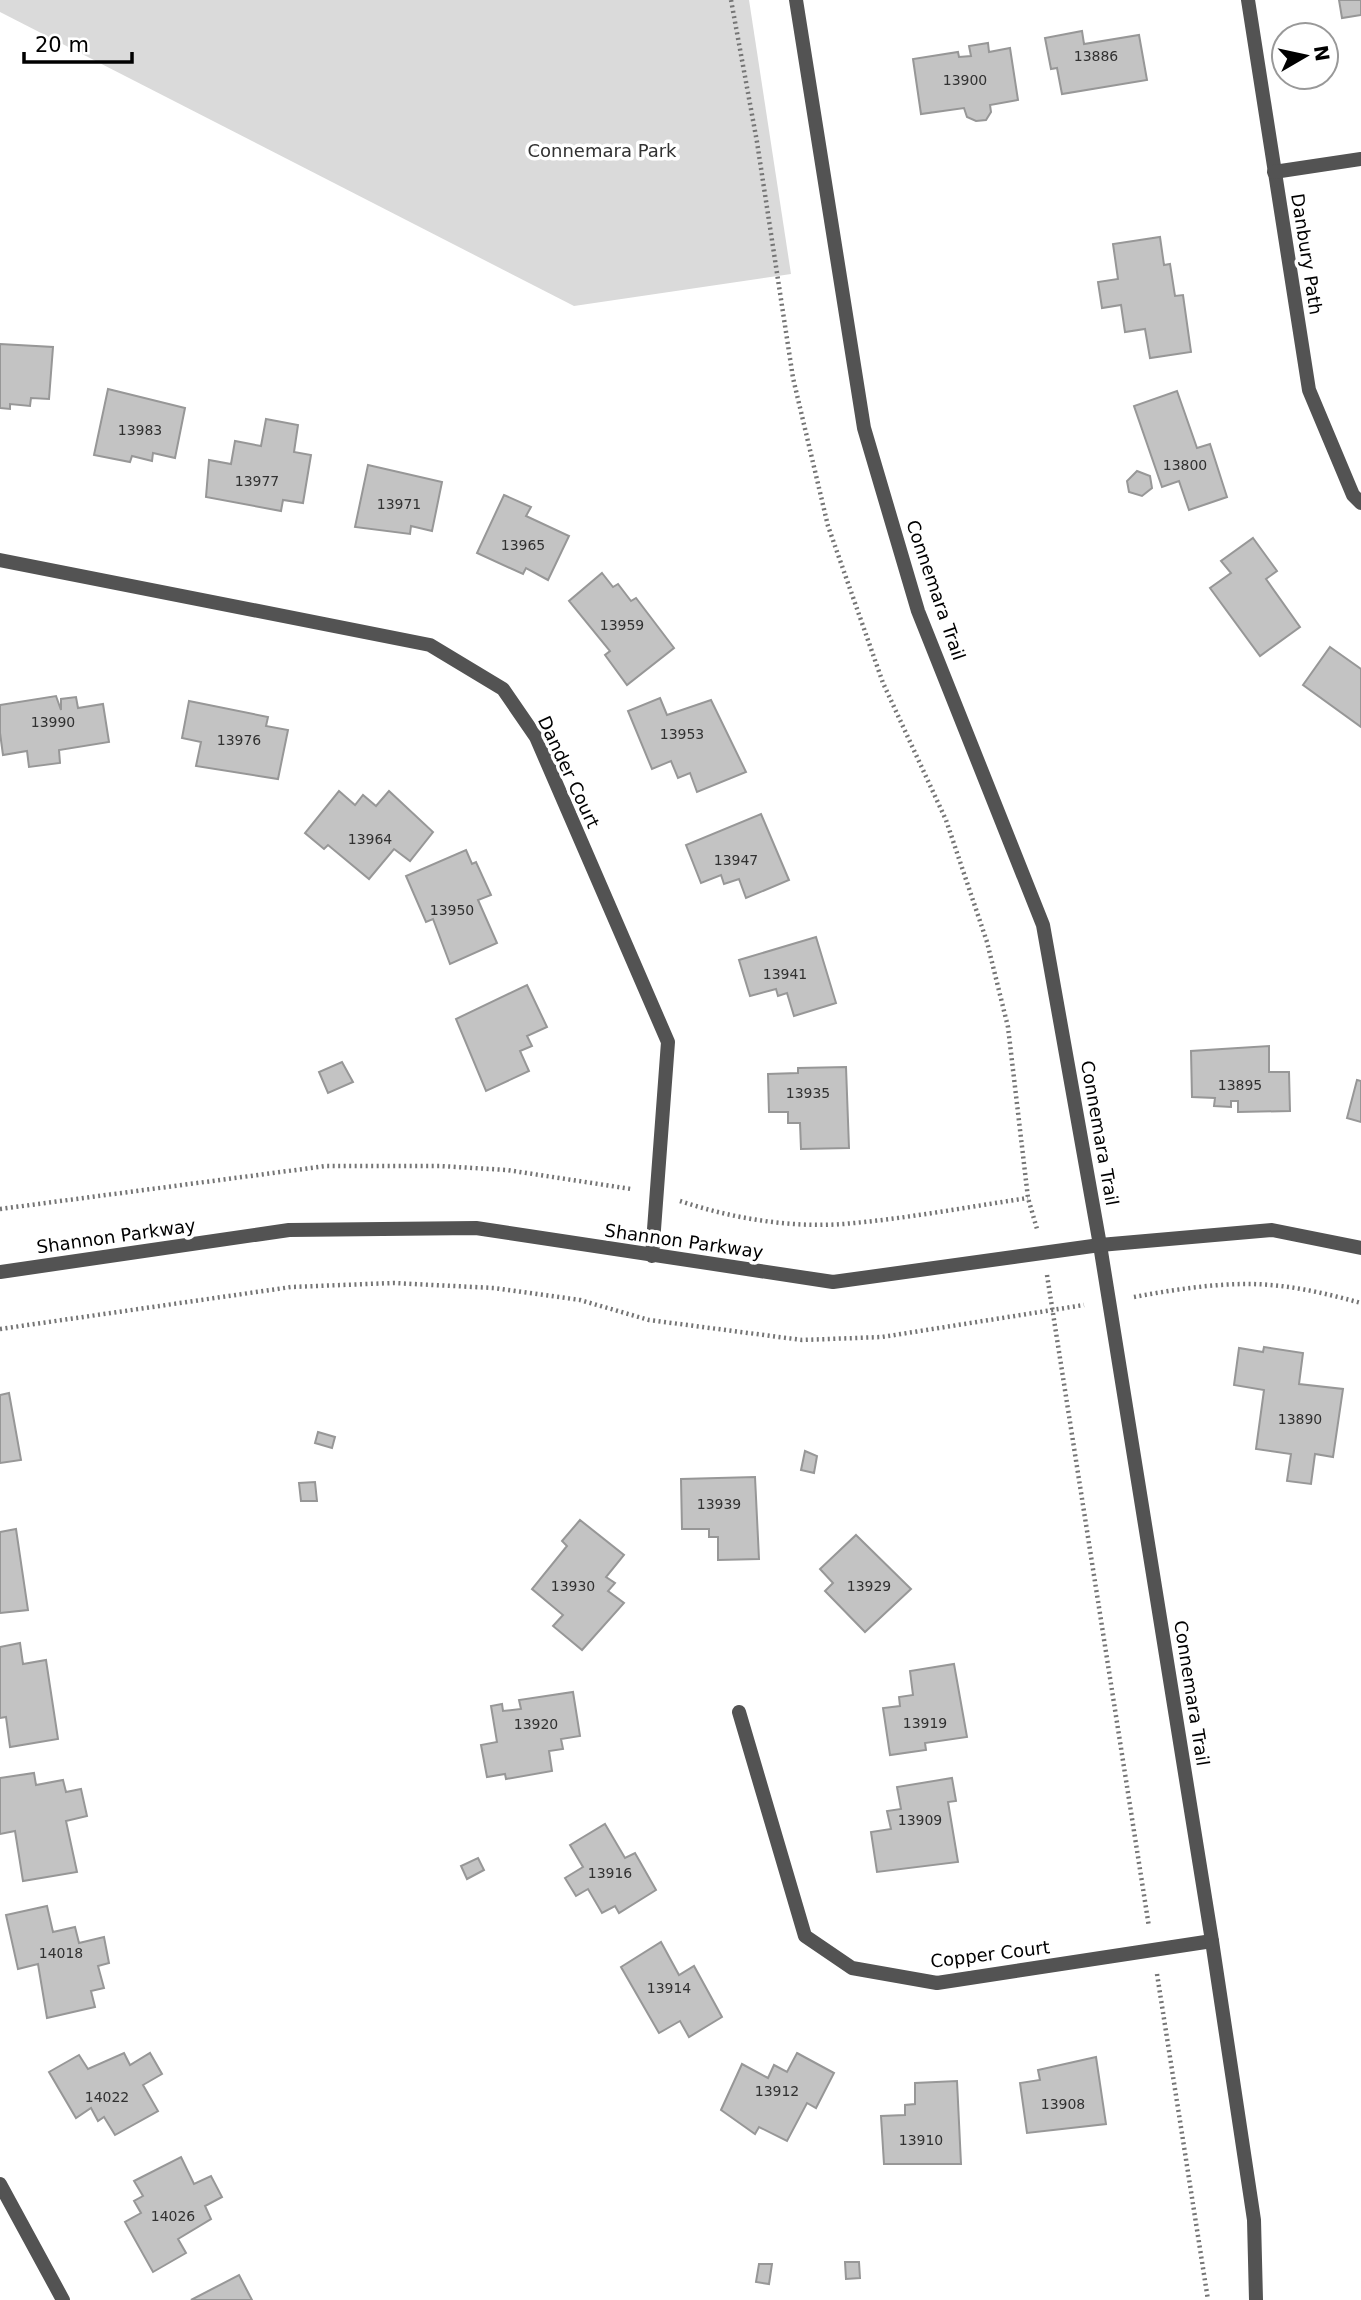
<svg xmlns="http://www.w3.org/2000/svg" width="1361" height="2300" font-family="'DejaVu Sans',sans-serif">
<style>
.green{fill:#dadada}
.building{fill:#c3c3c3;stroke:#979797;stroke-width:2}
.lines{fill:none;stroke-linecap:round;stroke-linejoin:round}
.path{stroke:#757575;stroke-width:4.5;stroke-dasharray:2 3.5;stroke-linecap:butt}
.minor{stroke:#535353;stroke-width:14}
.tertiary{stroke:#535353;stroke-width:14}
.labels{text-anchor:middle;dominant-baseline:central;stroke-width:7;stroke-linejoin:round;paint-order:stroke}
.number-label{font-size:14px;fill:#313131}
.park-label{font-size:18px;fill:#313131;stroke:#fff}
.street-label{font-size:18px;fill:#000;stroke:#fff}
</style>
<rect width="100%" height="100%" fill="#fff"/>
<path class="green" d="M0,0h749l42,274 -217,32 -574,-294z"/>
<g class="building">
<path d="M1339,0h22v15l-19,3z"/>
<path d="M1082,31l2,13 55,-9 8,45 -85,14 -5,-26 -6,1 -6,-31z"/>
<path d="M988,43l1,9 21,-4 8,52 -28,5 1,7 -5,8 -10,1 -9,-4 -3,-9 -43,6 -8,-55 45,-7 1,5 12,-1 -2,-10z"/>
<path d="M1160,237l4,28 6,-1 5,32 8,-1 8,57 -41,6 -5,-29 -20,3 -4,-27 -19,3 -4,-26 20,-3 -5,-35z"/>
<path d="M0,344l53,3 -4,52 -18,-1 -1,8 -20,-2v5l-10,-1z"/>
<path d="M108,389l77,19 -10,50 -22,-5 -1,8 -20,-5 -2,6 -36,-7z"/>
<path d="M1177,391l20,57 13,-4 17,53 -38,13 -10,-29 -17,6 -28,-81z"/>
<path d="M266,419l32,6 -4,27 17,3 -8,48 -20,-3 -2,11 -75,-14 3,-37 22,4 4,-23 26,5z"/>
<path d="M368,465l74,17 -10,49 -21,-5 -1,8 -55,-7z"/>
<path d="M1137,471l13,5 2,12 -10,8 -13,-4 -2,-11z"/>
<path d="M504,495l27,12 -5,9 43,20 -21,44 -22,-12 -3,6 -46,-21z"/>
<path d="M1253,538l24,33 -11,8 34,48 -40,29 -50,-68 21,-15 -10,-12z"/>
<path d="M602,573l11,14 5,-3 13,17 5,-3 38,50 -47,37 -22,-30 5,-4 -41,-50z"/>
<path d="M1330,647l31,22v58l-58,-42z"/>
<path d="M56,696l5,14v-11l15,-2 2,11 25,-4 6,38 -50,8 1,13 -31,4 -2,-16 -24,4 -3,-22v-28z"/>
<path d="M660,698l7,17 44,-15 35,72 -49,20 -7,-19 -12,5 -7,-17 -19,8 -24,-58z"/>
<path d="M189,701l79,16 -2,9 22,4 -10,49 -82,-13 5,-24 -19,-4z"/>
<path d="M339,791l16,14 8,-10 13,11 13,-15 44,41 -23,29 -16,-12 -25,30 -41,-34 -4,4 -19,-16z"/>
<path d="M761,814l28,66 -43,18 -7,-19 -15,5 -3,-9 -20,8 -15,-38z"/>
<path d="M466,850l6,14 4,-2 15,33 -13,5 19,43 -47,21 -17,-45 -7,3 -20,-46z"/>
<path d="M816,937l20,66 -42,13 -7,-23 -9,3 -2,-7 -26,7 -11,-36z"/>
<path d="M527,985l20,42 -20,9 5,10 -12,5 9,20 -43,20 -30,-72z"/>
<path d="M1269,1046v26h20l1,39 -52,1v-11h-7v6l-17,-1 1,-8 -23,-1 -1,-46z"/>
<path d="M342,1062l11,20 -25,11 -9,-21z"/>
<path d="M846,1067l3,81 -48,1 -1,-26h-12v-11h-19l-1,-38 30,-1v-5z"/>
<path d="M1357,1080l4,1v41l-14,-4z"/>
<path d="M1264,1347l39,6 -4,31 44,5 -10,68 -18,-3 -4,30 -24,-3 4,-27 -35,-5 8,-59 -30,-5 5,-37 24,4z"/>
<path d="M9,1393l12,67 -21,3v-68z"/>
<path d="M318,1432l17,5 -3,11 -17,-5z"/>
<path d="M805,1451l12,5 -3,17 -13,-3z"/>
<path d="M755,1477l4,82 -41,1v-23h-9v-8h-27l-1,-50z"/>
<path d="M315,1482l2,19h-16l-2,-18z"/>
<path d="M580,1520l44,35 -18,22 9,6 -7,8 16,12 -42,47 -29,-24 10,-11 -31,-26 35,-43 -5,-5z"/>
<path d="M16,1529l12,81 -28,3v-81z"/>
<path d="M856,1535l55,54 -46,43 -40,-41 8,-8 -13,-14z"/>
<path d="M20,1643l3,21 23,-4 12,79 -48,8 -4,-30 -6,1v-71z"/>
<path d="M954,1664l13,73 -42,6 1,7 -36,5 -7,-47 17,-2 -1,-9 14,-2 -3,-24z"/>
<path d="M573,1692l7,44 -19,3 2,10 -14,2 3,20 -46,8 -1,-5 -18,3 -6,-32 16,-3 -6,-36 11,-2 1,7 18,-2 -2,-9z"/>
<path d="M34,1773l2,12 27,-5 3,12 15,-3 6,27 -21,5 11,51 -54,9 -8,-50 -15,3v-56z"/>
<path d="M952,1778l4,23 -8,1 10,60 -81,10 -6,-40 20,-3 -4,-18 14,-2 -4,-22z"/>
<path d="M605,1824l20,34 10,-5 21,37 -37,23 -4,-7 -13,7 -14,-24 -12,7 -11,-18 18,-11 -13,-22z"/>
<path d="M478,1858l6,12 -17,9 -6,-13z"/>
<path d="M47,1906l6,26 22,-5 4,16 25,-6 5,26 -11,3 6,22 -13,3 4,16 -48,11 -9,-54 -20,5 -12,-54z"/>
<path d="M661,1942l18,33 15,-9 28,51 -33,20 -9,-16 -21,12 -38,-66z"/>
<path d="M124,2053l6,12 20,-12 12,21 -19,11 15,26 -43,24 -11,-18 -6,4 -7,-13 -15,10 -27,-46 30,-17 9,14z"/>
<path d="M797,2053l37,20 -18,35 -9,-5 -20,38 -28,-14 -4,7 -34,-24 21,-46 26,14 6,-13 13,7z"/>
<path d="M1096,2057l10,67 -79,9 -7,-50 20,-3 -2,-10z"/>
<path d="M957,2081l4,83h-77l-3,-48 24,-1v-10l10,-1v-21z"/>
<path d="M181,2157l13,27 17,-8 11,21 -17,9 6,13 -33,20 8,14 -33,19 -28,-50 16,-9 -7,-12 9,-5 -9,-15z"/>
<path d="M845,2262h14l1,16 -14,1z"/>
<path d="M759,2264h13l-3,20 -13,-2z"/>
<path d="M239,2275l13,25h-61z"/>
</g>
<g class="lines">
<g class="path">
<path d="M731,0l26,142 36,236 35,148 55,157 63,137 41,122 21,85 20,171 9,31"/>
<path d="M680,1201c51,17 109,27 163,23 62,-5 124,-17 185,-26"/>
<path d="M0,1209l326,-43h114l67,4 124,19"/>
<path d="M1047,1275l102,652"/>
<path d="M1134,1297c37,-7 76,-13 114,-13 38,0 77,9 113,19"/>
<path d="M0,1329l291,-42 102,-4 101,5 86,12 69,20 153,20 80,-3 202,-32"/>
<path d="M1157,1974l51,326"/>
</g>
<g class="minor">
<path d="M1248,0l61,390 44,105 8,8"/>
<path d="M1274,172l87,-13"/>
<path d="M0,560l430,85 73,44 33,48 132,305 -16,214"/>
<path d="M739,1712l66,224 47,32 85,15 275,-42"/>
<path d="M0,2184l63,116"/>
</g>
<g class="tertiary">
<path d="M796,0l68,428 54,183 125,314 57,320 112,696 42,279 2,80"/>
<path d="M0,1272l289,-42 187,-2 357,54 267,-37 172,-15 89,18"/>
</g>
</g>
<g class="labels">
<g class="number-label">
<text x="1096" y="56">13886</text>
<text x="965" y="80">13900</text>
<text x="140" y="430">13983</text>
<text x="1185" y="465">13800</text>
<text x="257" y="481">13977</text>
<text x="399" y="504">13971</text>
<text x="523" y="545">13965</text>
<text x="622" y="625">13959</text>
<text x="53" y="722">13990</text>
<text x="682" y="734">13953</text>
<text x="239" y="740">13976</text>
<text x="370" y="839">13964</text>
<text x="736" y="860">13947</text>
<text x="452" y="910">13950</text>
<text x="785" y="974">13941</text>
<text x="1240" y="1085">13895</text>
<text x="808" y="1093">13935</text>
<text x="1300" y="1419">13890</text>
<text x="719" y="1504">13939</text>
<text x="573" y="1586">13930</text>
<text x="869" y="1586">13929</text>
<text x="925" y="1723">13919</text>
<text x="536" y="1724">13920</text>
<text x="920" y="1820">13909</text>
<text x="610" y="1873">13916</text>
<text x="61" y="1953">14018</text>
<text x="669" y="1988">13914</text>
<text x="777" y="2091">13912</text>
<text x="107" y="2097">14022</text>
<text x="1063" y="2104">13908</text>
<text x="921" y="2140">13910</text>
<text x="173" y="2216">14026</text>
</g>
<g class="park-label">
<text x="602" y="150">Connemara Park</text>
</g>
<g class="street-label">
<text transform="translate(1307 254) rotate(81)">Danbury Path</text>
<text transform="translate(936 590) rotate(71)">Connemara Trail</text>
<text transform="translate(569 772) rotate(65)">Dander Court</text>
<text transform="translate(1100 1133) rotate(80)">Connemara Trail</text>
<text transform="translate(116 1236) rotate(-8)">Shannon Parkway</text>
<text transform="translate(684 1241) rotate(8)">Shannon Parkway</text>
<text transform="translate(1192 1693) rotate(81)">Connemara Trail</text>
<text transform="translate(990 1954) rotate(-7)">Copper Court</text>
</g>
</g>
<g transform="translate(1305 56) rotate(81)"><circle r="33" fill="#ffffff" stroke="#999999" stroke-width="2"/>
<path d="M0-5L12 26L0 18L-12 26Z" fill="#000000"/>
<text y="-10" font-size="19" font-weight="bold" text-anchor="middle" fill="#000000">N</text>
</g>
<path d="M24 52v10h108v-10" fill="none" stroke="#000000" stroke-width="3.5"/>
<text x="35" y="52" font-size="21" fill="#000000" stroke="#ffffff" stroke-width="5" paint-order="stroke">20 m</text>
</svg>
